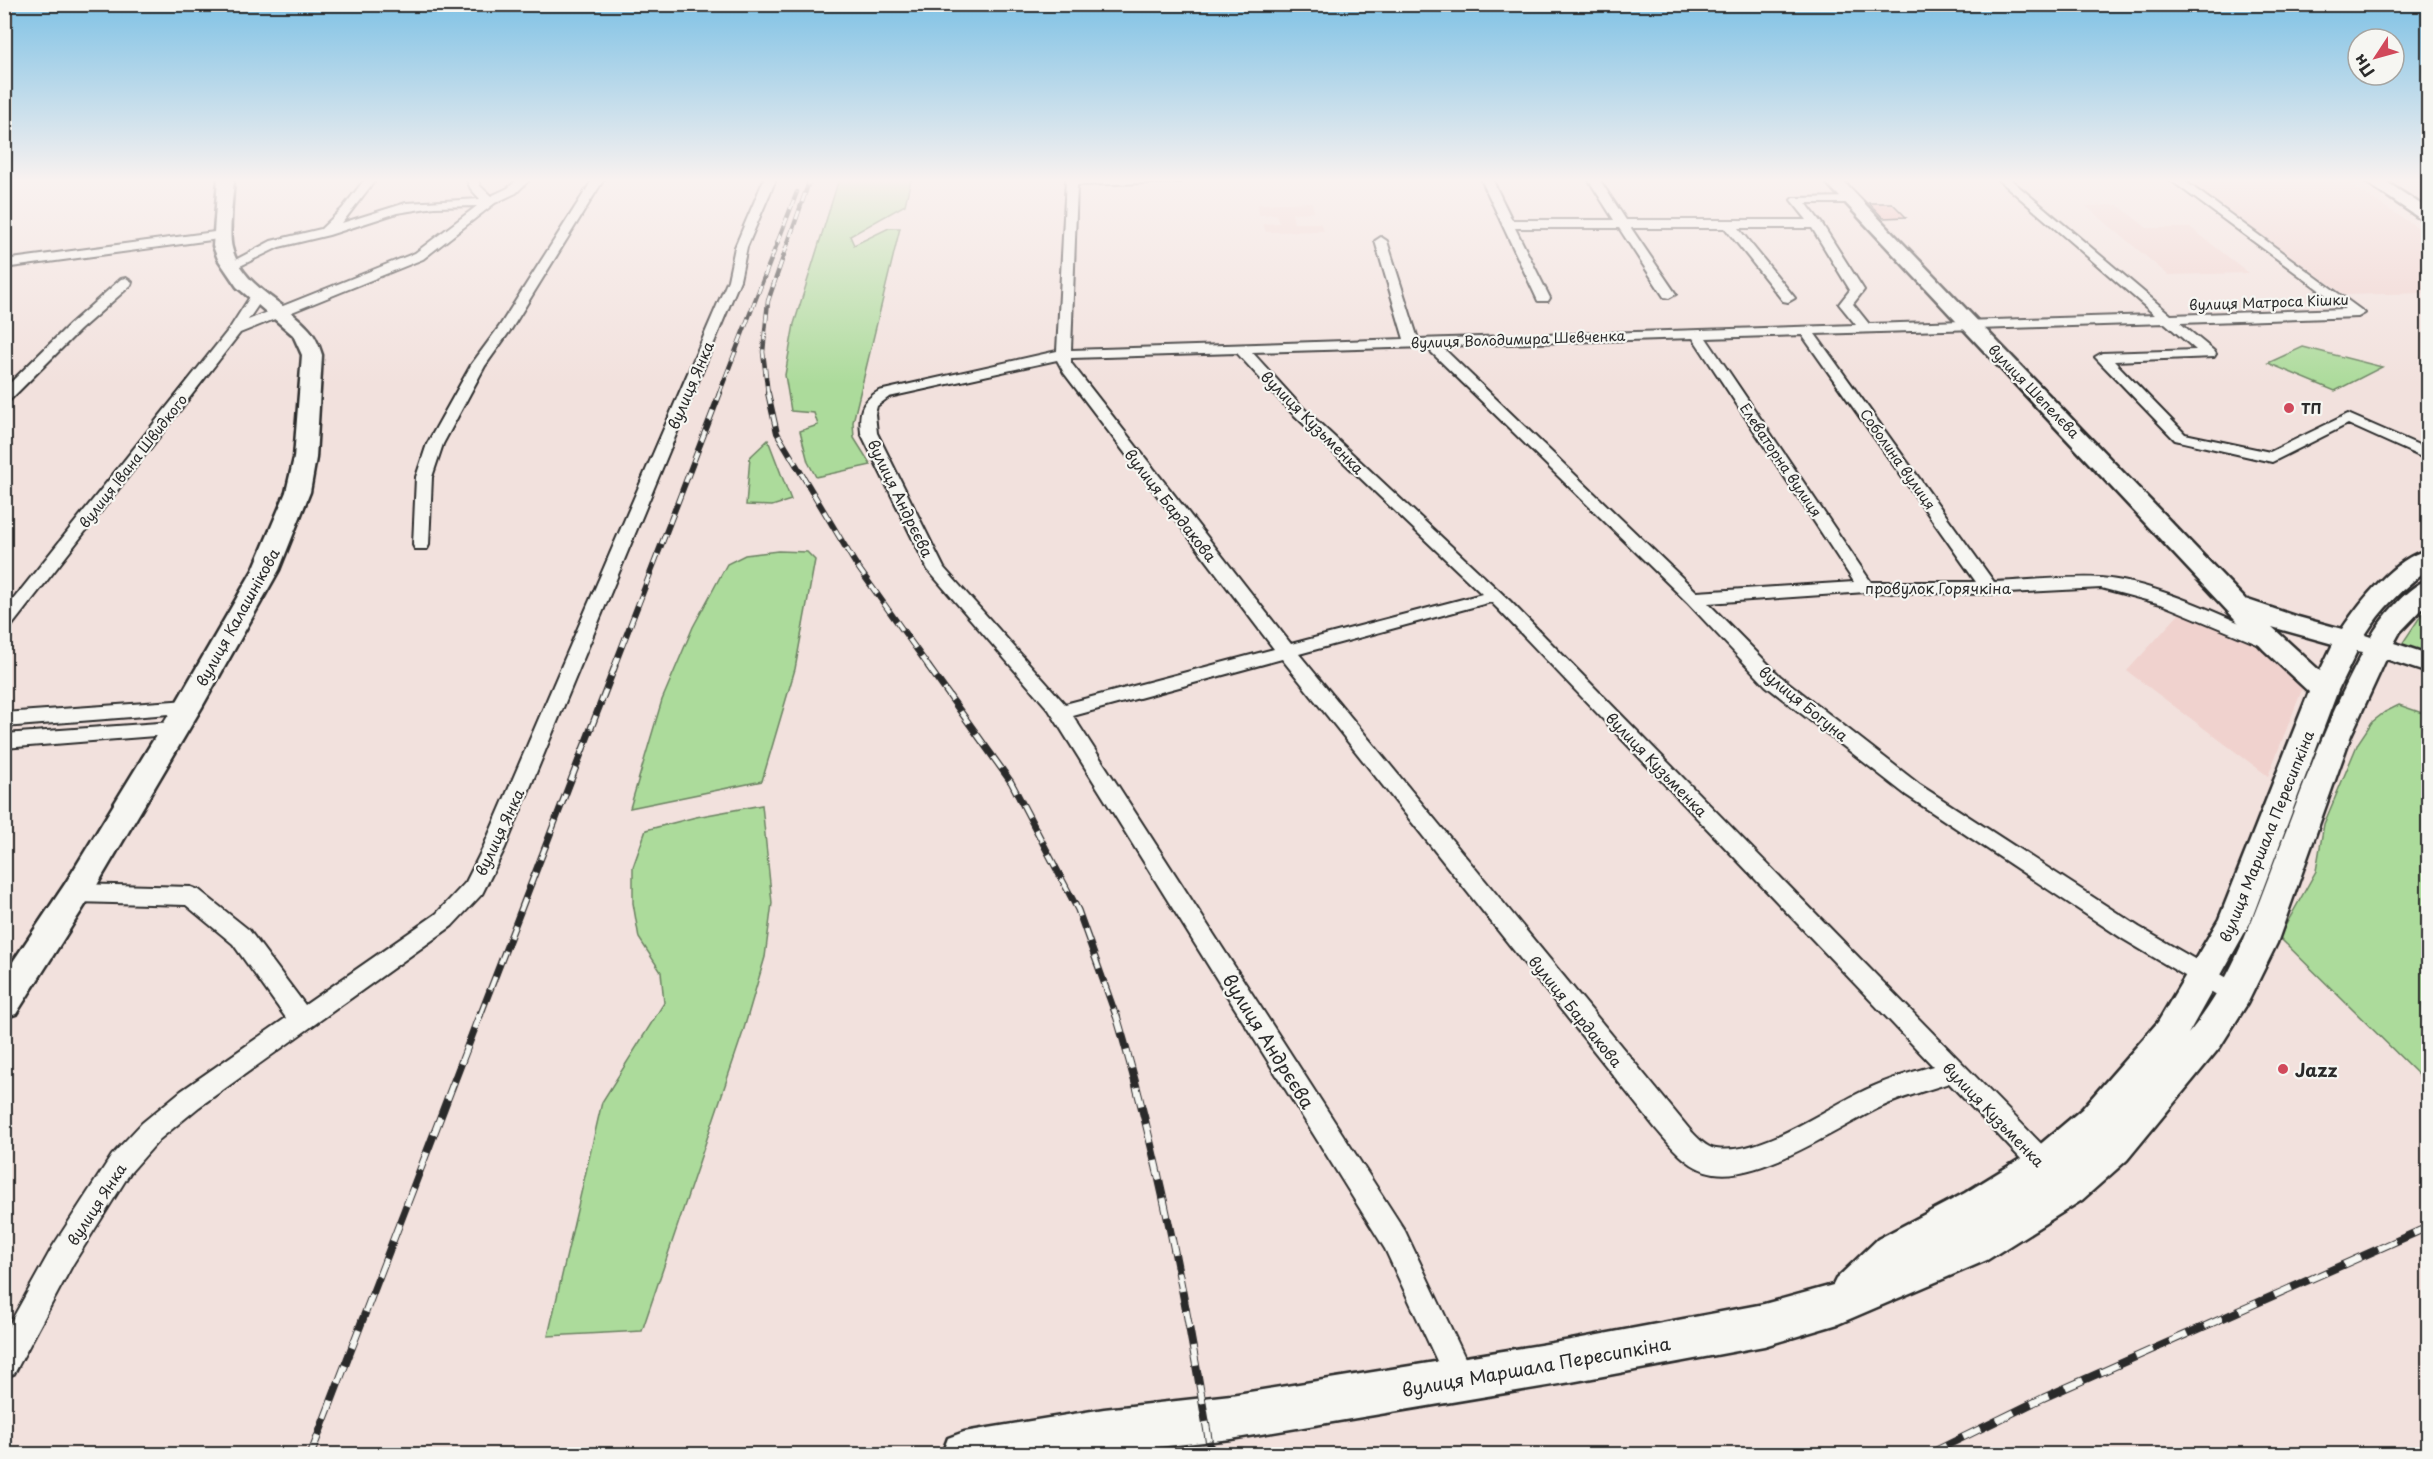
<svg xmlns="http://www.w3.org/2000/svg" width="2433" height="1459" font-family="'Playpen Sans',sans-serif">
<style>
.built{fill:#f0d2ce}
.green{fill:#acdb9b;stroke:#6c8363;stroke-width:1.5}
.building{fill:#eaafac;stroke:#2b2b2b;stroke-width:1.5}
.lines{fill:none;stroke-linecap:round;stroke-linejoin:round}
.street-casing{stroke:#2b2b2b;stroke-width:4}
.secondary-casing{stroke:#2b2b2b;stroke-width:5}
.street{fill:#f6f6f2;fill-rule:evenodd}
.secondary{fill:#f6f6f2;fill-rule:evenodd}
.rail-far3-casing{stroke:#2b2b2b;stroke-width:4.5}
.rail-far2-casing{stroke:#2b2b2b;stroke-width:6}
.rail-far1-casing{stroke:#2b2b2b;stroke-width:7}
.rail-casing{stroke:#2b2b2b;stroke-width:8}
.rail-far3{stroke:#f6f6f2;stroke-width:3;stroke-dasharray:9;stroke-linecap:butt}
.rail-far2{stroke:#f6f6f2;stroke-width:4;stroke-dasharray:11;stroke-linecap:butt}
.rail-far1{stroke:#f6f6f2;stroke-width:4.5;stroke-dasharray:14;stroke-linecap:butt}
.rail{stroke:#f6f6f2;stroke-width:6;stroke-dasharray:19;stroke-linecap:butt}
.poi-dot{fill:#d1495b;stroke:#f6f6f2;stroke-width:2}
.labels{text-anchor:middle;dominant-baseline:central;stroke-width:4.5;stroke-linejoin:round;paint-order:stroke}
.far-street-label{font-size:14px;fill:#2b2b2b;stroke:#f6f6f2}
.far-poi-label{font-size:14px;font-weight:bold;fill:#2b2b2b;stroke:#f6f6f2;text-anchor:start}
.street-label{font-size:15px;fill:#2b2b2b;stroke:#f6f6f2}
.near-street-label{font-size:18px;fill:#2b2b2b;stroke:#f6f6f2}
.near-poi-label{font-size:18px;font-weight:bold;fill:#2b2b2b;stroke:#f6f6f2;text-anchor:start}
</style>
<rect width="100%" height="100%" fill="#f2e1dd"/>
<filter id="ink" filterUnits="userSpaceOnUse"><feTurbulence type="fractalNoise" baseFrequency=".0167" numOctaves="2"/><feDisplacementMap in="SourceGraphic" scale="12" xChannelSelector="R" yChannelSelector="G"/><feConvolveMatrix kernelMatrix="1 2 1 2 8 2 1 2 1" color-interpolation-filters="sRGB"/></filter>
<g filter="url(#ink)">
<g class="built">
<path d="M2183,179h158l87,55v59l-83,2z"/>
<path d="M1312,202l2,10 -22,1 2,10h26l4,8 -58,1 -3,-8 16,-1 -3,-9 -17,1 -1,-11z"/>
<path d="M2118,205l29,23h44l58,45 -81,2 -82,-69z"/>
<path d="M2180,613l68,18 57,51 -37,94 -141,-105z"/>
</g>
<g class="green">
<path d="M839,179h72l-6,26 -55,31 4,9 35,-17h11l-47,194 1,16 17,27 -55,12 -8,-15 -8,-31 18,-6 -4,-12 -23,-2 -6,-36 9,-51z"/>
<path d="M2303,347l79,20 -47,24 -67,-28z"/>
<path d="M768,440l23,60 -19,6 -26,-1 4,-48z"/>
<path d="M778,551l29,1 8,8 -20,109 -33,112 -132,27 32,-108 31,-73 34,-63 18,-9z"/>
<path d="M2428,605v52l-28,-10z"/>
<path d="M2399,705l29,10v362h-7l-142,-140 37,-66 8,-47 34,-81 14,-21 13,-10z"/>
<path d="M762,805l10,98 -7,54 -22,75 -101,299 -94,5 54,-234 62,-99 -3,-31 -22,-34 -6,-35v-36l13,-37 50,-13z"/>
</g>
<path class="building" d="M1869,203h23l14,14 -23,1z"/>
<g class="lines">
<g class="street-casing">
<g id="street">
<path d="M365,179h11l-34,44 64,-20 74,-4 -9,-10 -5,-10h12l2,7 11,10 17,-8 10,-9h12l-14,14 -21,10 -72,56 -183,74 -230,295 -6,2v-19l226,-283 23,-36h10l2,3 -17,25 167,-67 62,-47 -43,1 -37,6 -68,22 -50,12 -45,22 -4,1 -6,-4 47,-25 50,-12 21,-20z"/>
<path d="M593,179h11l-92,149 -27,38 -42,78 -11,33 -3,68 -2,4h-12l-2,-4 3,-68 11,-33 44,-79 28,-38z"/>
<path d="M764,179h12l-29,68 -7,33 -235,568 -23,46 -30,32 -253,181 -39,32 -30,34 -57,91 -59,110 -10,4v-44l49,-88 59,-91 30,-32 39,-32 105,-73 -53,-74 -47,-39 -110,-3 -8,-3 -3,-6 3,-6 8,-3 115,3 8,3 50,40 56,75 131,-91 30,-32 17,-34 245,-568 7,-33z"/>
<path d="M1066,179h119l-5,3 -103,3 -6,165 333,-11 -29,-98 6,-4 6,4 31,98 438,-14 -17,-21 11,-14 -38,-62h-74l57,70 -7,4 -5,-1 -58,-73h-94l45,66 -7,4 -5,-1 -45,-69h-104l35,70 -2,3h-10l-57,-122h11l20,41h102l-26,-41h11l27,41h181l-16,-20 2,-2 60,-1 2,2 -6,4h-43l16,21 42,66 -11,14 16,20 286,-9 -157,-136h12l161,136 174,-6 -176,-130h13l183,134 -7,4 -178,6 34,28 2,3 -2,3 -100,4 71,73 85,18 78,-38 80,35v11l-80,-36 -76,38 -97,-22 -80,-83 7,-4 94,-3 -31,-27 -350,11 179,248c35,-1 72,-6 106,-4 54,3 129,41 179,62l3,4 -3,4h-12l-106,-44 -60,-16 -112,6 -123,-2 -158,11 72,73 140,109 219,142 104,60 4,7 -4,7 -8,3 -8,-3 -104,-62 -217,-144 -140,-109 -79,-84 -261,-255 -174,5 48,53 210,196 549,561 4,9 -4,9 -9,3 -9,-3 -92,-97c-24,8 -47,14 -70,25 -41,20 -119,73 -165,65 -26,-4 -42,-26 -58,-44l-374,-470 -209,57 332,515 70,148 -5,10 -10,5 -10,-5 -65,-140 -336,-539 -121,-140 -67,-137c-2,-20 -1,-31 18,-42l178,-40zM1802,335l174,247h-105l-165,-244zM1693,338l161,244 -157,10 -256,-246zM1237,353l53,58 192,183 -191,50 -220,-281v-5zM1057,360l7,13 210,276 -209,55 -121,-136 -67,-135 -2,-19 2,-8 12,-9zM1491,602l7,7 435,457c-25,7 -50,15 -74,27 -39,19 -98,62 -143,56 -10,-1 -19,-12 -26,-19l-391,-476z"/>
<path d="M222,231l6,4 -2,3 -222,30v-8z"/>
<path d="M126,278l6,4 -1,3 -51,45 -71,71 -5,1v-13l66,-65 51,-45z"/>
<path d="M188,700l7,2 3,5 -3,5 -191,15v-14z"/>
<path d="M173,722l7,2 3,5 -3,5 -176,14v-14z"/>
</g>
</g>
<g class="secondary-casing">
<g id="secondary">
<path d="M218,179h16c-1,17 -6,55 -2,69 10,38 51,53 75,79 8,8 12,18 15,28l-6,103 -6,34 -31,78 -77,137 -115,195 -71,112 -12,4v-43l61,-91 111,-181 77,-133 33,-78 8,-34 8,-103 -9,-20 -56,-48 -19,-28 -5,-13z"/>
<path d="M1823,179h18l404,420 53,18 44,12c18,-27 53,-72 86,-79v19c-26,20 -46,39 -63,66l6,2c9,-17 39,-53 57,-57v23l-28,29 -6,11 34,11v19l-42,-14 -35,76 -74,208 -30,61 -27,43 -93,113 -45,40 -95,60 -149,64 -74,22 -193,36 -340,57 -137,15h-152l6,-16 16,-6 140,-23 127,-14 340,-55 193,-36 69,-19 3,-6 42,-40 87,-46 65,-40 52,-44 76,-87 61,-103 90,-227 -45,-42zM2272,627l61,17 -13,27zM2357,651l6,1c-37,69 -63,143 -91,216 -22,58 -43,118 -84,166l62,-111 88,-233z"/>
<path d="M2362,179h20l46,30v12l-6,-1z"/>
</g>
</g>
<use href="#street" class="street"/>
<use href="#secondary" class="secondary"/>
<g class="rail-far3-casing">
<g id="rail-far3">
<path d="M719,394l78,-202"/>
<path d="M768,394l-5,-42 5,-51 42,-122"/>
</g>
</g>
<g class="rail-far2-casing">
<g id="rail-far2">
<path d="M768,393l9,40 78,130 74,104"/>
<path d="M614,667l106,-274"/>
</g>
</g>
<g class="rail-far1-casing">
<g id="rail-far1">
<path d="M928,666l83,116 67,128 38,106"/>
<path d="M480,1016l135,-350"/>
</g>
</g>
<g class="rail-casing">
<g id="rail">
<path d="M1116,1014c43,144 71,292 95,440"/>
<path d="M311,1454l169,-440"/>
<path d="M1929,1454l114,-56 385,-171"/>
</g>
</g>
<use href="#rail-far3" class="rail-far3"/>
<use href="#rail-far2" class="rail-far2"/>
<use href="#rail-far1" class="rail-far1"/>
<use href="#rail" class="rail"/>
</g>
</g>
<linearGradient id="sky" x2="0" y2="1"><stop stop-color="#80c2e5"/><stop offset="0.47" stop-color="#f9f2f0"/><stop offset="1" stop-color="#f9f2f0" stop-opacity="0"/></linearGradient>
<rect width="2433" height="384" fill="url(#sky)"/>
<g class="poi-dot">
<circle cx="2289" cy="408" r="6"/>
<circle cx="2283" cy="1069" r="6"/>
</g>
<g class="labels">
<g class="far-street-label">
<text transform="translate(2269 302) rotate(-2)">вулиця Матроса Кішки</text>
<text transform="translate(1518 339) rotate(-2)">вулиця Володимира Шевченка</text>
<text transform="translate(2034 391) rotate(46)">вулиця Шепелєва</text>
<text transform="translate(1898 459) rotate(55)">Соболина вулиця</text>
<text transform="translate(1781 460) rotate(56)">Елеваторна вулиця</text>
<text transform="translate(133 461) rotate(-52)">вулиця Івана Швидкого</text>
</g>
<g class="far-poi-label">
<text x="2301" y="408">ТП</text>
</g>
<g class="street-label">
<text transform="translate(690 385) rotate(-67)">вулиця Янка</text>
<text transform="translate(1313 422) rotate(45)">вулиця Кузьменка</text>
<text transform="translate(901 498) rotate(64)">вулиця Андрєєва</text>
<text transform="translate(1171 505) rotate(52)">вулиця Бардакова</text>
<text x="1938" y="587">провулок Горячкіна</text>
<text transform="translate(237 617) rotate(-61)">вулиця Калашнікова</text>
<text transform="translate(1804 703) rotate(39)">вулиця Богуна</text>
<text transform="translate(1657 764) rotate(46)">вулиця Кузьменка</text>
<text transform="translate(499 832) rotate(-65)">вулиця Янка</text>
<text transform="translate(2266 836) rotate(-68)">вулиця Маршала Пересипкіна</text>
<text transform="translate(1576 1011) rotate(51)">вулиця Бардакова</text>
<text transform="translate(1994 1114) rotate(46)">вулиця Кузьменка</text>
<text transform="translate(96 1204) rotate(-57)">вулиця Янка</text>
</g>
<g class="near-street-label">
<text transform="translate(1269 1041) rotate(58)">вулиця Андрєєва</text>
<text transform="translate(1536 1366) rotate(-10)">вулиця Маршала Пересипкіна</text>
</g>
<g class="near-poi-label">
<text x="2295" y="1069">Jazz</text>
</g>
</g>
<rect width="2433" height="1459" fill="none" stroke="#f6f6f2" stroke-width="24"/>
<rect x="12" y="12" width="2409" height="1435" fill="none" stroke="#2b2b2b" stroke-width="2" filter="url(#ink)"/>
<g transform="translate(2376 57) rotate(234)"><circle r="28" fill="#f6f6f2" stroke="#a5a5a2" stroke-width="1.5"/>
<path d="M0-4.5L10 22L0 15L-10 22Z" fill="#d1495b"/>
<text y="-9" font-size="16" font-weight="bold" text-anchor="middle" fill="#2b2b2b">Пн</text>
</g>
</svg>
